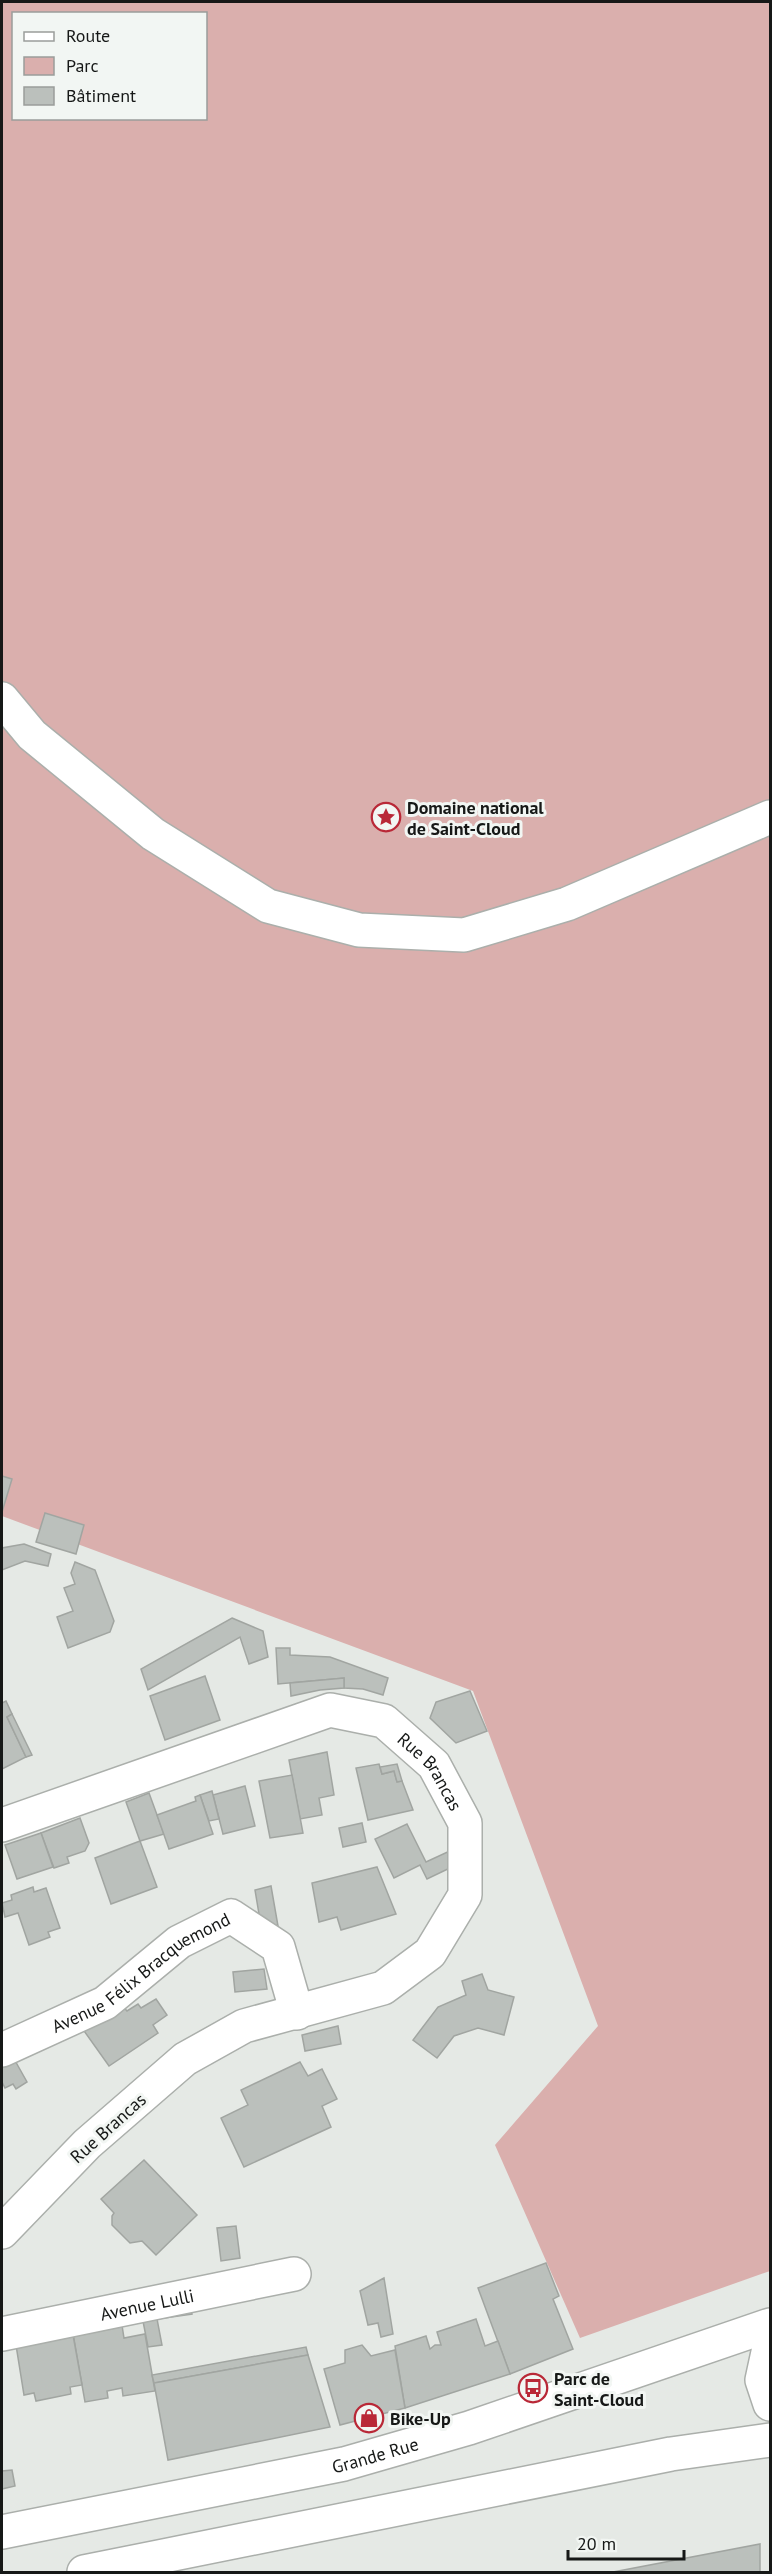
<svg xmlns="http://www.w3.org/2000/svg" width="772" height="2574" font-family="'PT Sans',sans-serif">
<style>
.green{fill:#daafad;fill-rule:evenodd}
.building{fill:#bbc0bc;stroke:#a1a5a1;stroke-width:1.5}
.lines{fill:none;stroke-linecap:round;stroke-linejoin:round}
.minor-casing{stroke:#abafab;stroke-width:36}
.primary-casing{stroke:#abafab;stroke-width:36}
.minor{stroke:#fff;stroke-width:33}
.primary{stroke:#fff;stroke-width:33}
.labels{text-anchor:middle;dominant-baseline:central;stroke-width:6;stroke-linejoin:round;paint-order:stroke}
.poi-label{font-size:18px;font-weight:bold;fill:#161817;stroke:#f2f6f3;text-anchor:start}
.street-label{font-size:18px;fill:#161817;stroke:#f2f6f3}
</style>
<rect width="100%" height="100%" fill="#e5e9e5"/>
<path class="green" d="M2,2h768v2269l-190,67 -85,-193 103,-119 -125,-335 -471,-175zM14,14h192v104h-192z"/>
<g class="building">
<path d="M2,1476l10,3 -10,33z"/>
<path d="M45,1513l39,12 -8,29 -40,-12z"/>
<path d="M24,1544l27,10 -3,12 -23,-5 -23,9v-22z"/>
<path d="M75,1562l20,8 19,51 -4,11 -42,16 -11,-31 16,-6 -9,-23 11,-4 -4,-11z"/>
<path d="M232,1618l31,13 5,26 -19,7 -9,-27 -92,53 -7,-21z"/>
<path d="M276,1648h14v7l40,2 58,21 -5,17 -20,-6 -19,-1v-10l-66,6z"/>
<path d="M205,1676l15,44 -55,20 -15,-44z"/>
<path d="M344,1678v10l-24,2 -29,6 -1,-13z"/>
<path d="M470,1691l17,40 -31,12 -26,-25 6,-16z"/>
<path d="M6,1701l6,13 -5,3 19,40 -24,12v-66z"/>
<path d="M12,1714l20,41 -6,2 -19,-40z"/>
<path d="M327,1752l7,43 -15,3 3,17 -22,4 -11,-59z"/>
<path d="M379,1764l3,10 12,-3 3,11 5,-1 11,29 -45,10 -12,-52z"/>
<path d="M397,1764l5,17 -5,1 -3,-11 -12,3 -2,-7z"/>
<path d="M292,1775l11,58 -33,5 -11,-57z"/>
<path d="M245,1786l10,40 -32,8 -10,-39z"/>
<path d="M212,1791l7,28 -10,2 -9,-26z"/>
<path d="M149,1793l15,41 -24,7 -14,-39z"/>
<path d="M200,1795l13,39 -44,15 -12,-34 39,-14 -1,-4z"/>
<path d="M80,1818l9,25 -4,8 -18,6 2,6 -15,5 -13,-35z"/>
<path d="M362,1823l4,19 -23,5 -4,-19z"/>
<path d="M407,1824l19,38 28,-13 -2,18 -25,12 -7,-14 -26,13 -19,-39z"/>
<path d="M41,1833l12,34 -36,12 -12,-34z"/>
<path d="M140,1841l17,46 -46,17 -16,-46z"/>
<path d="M377,1867l19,47 -55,16 -4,-13 -18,5 -7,-39z"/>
<path d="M271,1886l7,40 -18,-6 -5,-30z"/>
<path d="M33,1887l1,5 12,-4 14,40 -12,4 2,5 -21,8 -11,-32 -13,4 -3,-14 10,-3 -1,-5z"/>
<path d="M264,1969l3,20 -32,3 -2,-20z"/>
<path d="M482,1974l6,16 26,7 -10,38 -26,-7 -24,8 -17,22 -24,-18 25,-33 28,-12 -4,-14z"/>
<path d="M156,1999l11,16 -14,10 5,8 -49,33 -27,-38 38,-25 7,8 11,-7 3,4z"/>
<path d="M338,2026l3,18 -36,7 -3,-16z"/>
<path d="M13,2057l14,25 -11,7 -3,-5 -8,4 -3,-6v-21z"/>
<path d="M300,2062l8,14 14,-7 15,30 -15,7 9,21 -87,40 -23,-49 27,-13 -7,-15z"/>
<path d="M144,2160l53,55 -41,40 -14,-14 -12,2 -18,-18v-9l2,-3 -13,-14z"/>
<path d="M236,2226l4,32 -19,3 -4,-33z"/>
<path d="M546,2263l13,33 -6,3 20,50 -63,25 -32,-86z"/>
<path d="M384,2278l9,56 -12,3 -3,-14 -10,2 -8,-34z"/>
<path d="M191,2307l1,7 -35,5 5,26 -14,2 -6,-31z"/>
<path d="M121,2319l3,19 21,-4 10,57 -32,5 -1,-8 -15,3 1,7 -23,4 -13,-74z"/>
<path d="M476,2319l9,27 13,-5 12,33 -105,34 -10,-62 31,-10 4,13 5,-4h6l-4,-13z"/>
<path d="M73,2335l9,50 -12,2 1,7 -35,7 -2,-8 -10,2 -8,-50z"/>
<path d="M362,2345l9,11 24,-6 10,58 -65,17 -16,-56 21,-6v-13z"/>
<path d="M306,2347l2,8 -154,28 -2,-8z"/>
<path d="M308,2355l22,72 -162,33 -14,-77z"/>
<path d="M12,2470l3,16 -13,3v-18z"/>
<path d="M760,2544v28h-147z"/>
</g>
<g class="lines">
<g class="minor-casing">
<g id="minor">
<path d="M2,699l30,36 121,99 115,72 91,24 105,5 103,-31 203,-87"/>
<path id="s1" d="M2,1825l328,-115 54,11 50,44 31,58v72l-35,58 -47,35 -139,38 -59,33 -98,85 -85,88"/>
<path id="s2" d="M2,2050l103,-47 74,-61 52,-26 47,31 19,66"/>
<path id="s3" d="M2,2334l292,-60"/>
</g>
</g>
<g class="primary-casing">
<g id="primary">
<path d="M770,2343l-8,37 8,24"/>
<path id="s4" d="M2,2532l342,-68 125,-36 301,-103"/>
<path d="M84,2572l587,-118 99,-14"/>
</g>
</g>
<use href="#minor" class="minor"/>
<use href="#primary" class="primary"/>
</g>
<defs>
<g id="sight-ring" transform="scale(1.5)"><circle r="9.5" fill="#f2f6f3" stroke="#b92837" stroke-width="1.5"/><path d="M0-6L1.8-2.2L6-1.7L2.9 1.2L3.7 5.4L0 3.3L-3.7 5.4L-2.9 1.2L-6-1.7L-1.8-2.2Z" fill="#b92837"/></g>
<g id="bus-ring" transform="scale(1.5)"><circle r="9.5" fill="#f2f6f3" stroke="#b92837" stroke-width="1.5"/><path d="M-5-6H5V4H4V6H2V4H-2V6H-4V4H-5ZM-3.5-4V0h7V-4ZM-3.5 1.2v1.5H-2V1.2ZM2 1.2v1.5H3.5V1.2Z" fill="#b92837"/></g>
<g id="shop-ring" transform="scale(1.5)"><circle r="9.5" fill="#f2f6f3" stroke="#b92837" stroke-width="1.5"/><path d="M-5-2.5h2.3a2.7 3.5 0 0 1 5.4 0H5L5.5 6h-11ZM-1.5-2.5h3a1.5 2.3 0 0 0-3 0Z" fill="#b92837"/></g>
</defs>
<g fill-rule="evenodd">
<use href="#sight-ring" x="386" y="817"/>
<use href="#bus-ring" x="533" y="2388"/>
<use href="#shop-ring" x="369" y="2418"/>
</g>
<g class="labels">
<g class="poi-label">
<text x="407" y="807">Domaine national<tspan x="407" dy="21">de Saint-Cloud</tspan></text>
<text x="554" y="2378">Parc de<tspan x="554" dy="21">Saint-Cloud</tspan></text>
<text x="390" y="2418">Bike-Up</text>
</g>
<g class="street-label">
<text stroke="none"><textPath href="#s1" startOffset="472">Rue Brancas</textPath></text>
<text stroke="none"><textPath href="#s2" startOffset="160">Avenue Félix Bracquemond</textPath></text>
<text transform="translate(108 2128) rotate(-42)">Rue Brancas</text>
<text stroke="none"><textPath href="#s3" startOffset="148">Avenue Lulli</textPath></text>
<text stroke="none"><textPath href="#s4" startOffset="381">Grande Rue</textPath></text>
</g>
</g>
<rect width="772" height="2574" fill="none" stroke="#161817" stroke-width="6"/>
<rect x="12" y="12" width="195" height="108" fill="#f2f6f3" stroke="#9a9d9b" stroke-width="1.5"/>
<rect x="24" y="32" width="30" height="9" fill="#ffffff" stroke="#9a9d9b" stroke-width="1.5"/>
<text x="66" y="42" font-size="18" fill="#161817">Route</text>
<rect x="24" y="57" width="30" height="18" fill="#daafad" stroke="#9a9d9b" stroke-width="1.5"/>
<text x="66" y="72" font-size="18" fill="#161817">Parc</text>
<rect x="24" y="87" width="30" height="18" fill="#bbc0bc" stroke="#9a9d9b" stroke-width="1.5"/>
<text x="66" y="102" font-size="18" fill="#161817">Bâtiment</text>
<path d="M568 2550v9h116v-9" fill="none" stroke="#161817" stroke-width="3"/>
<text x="577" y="2550" font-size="18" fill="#161817" stroke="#f2f6f3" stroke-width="4.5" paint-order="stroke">20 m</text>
</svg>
